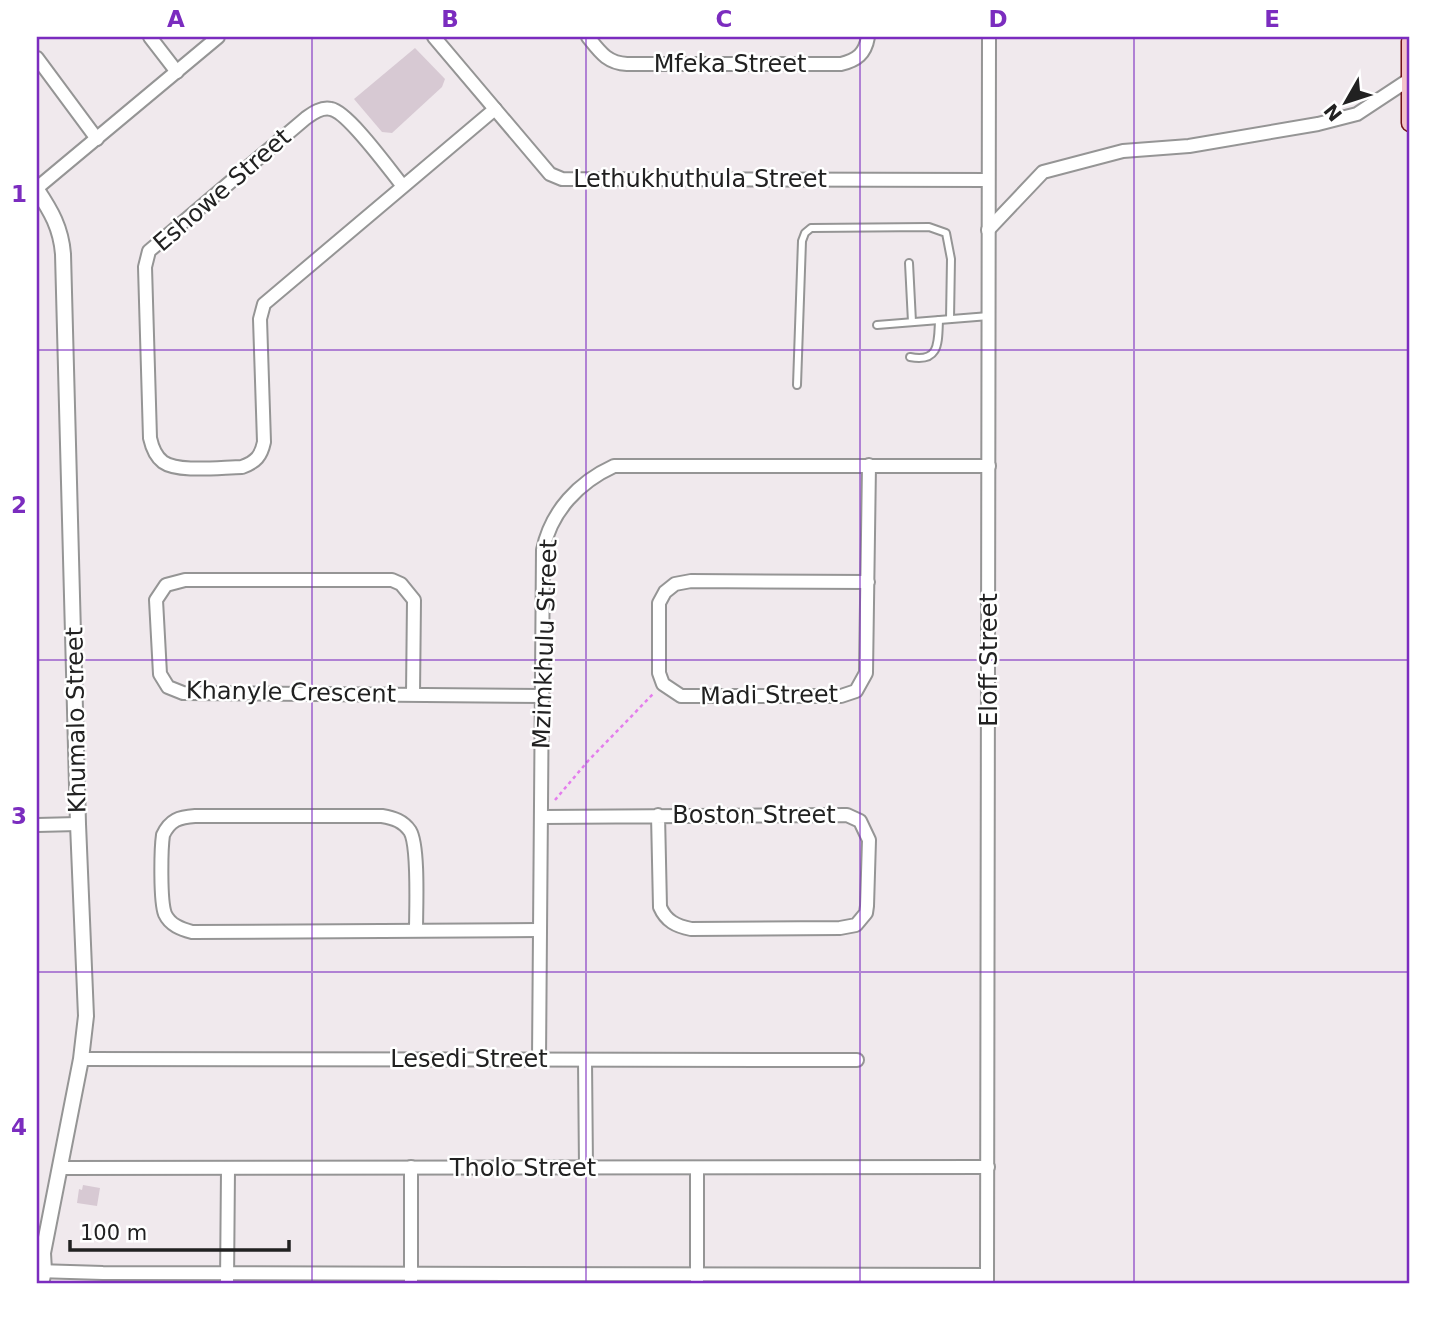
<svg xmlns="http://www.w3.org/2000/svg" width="1447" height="1321" font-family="'DejaVu Sans',sans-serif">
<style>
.building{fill:#d7c9d3}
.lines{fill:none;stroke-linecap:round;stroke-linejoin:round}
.service-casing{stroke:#959595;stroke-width:10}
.minor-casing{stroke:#959595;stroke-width:16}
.tertiary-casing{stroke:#959595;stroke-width:18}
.secondary-casing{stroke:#701017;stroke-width:19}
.path{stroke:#e47ded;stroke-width:2.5;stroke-dasharray:3.5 3.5;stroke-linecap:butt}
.service{stroke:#fff;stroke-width:6}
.minor{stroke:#fff;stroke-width:12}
.tertiary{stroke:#fff;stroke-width:14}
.secondary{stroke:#f4c3c9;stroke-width:16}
.grid{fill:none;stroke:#7b2cbf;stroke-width:2;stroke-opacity:0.55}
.labels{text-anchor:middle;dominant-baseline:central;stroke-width:5;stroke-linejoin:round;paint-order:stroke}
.street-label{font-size:24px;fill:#212121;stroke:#fff}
.neatline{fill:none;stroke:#7b2cbf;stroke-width:2.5}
.grid-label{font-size:23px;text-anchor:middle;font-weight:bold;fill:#7b2cbf}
</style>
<rect width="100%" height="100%" fill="#f0e9ed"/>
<g class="building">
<path d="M415,48l30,31 -3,8 -50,46 -10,-1 -28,-33z"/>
<path d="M83,1185l17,3 -3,18 -20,-3 2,-14 3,1z"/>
</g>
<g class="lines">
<g class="service-casing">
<g id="service">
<path d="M909,263l3,59"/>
<path d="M877,325l112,-9"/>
<path d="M910,357c30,6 28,-15 29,-37"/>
<path d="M797,385l5,-144 3,-8 6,-5 118,-1 17,6 5,26 -1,60"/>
</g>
</g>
<g class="minor-casing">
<g id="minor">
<path d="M150,37l27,35"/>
<path d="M434,37l116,137 12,5 426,1"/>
<path d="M588,37c12,15 19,26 39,27h214c16,-4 24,-10 27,-27"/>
<path d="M37,58l60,81"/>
<path d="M402,185c-13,-16 -54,-73 -71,-76 -10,-2 -18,4 -25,9l-157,133 -4,16 5,171c2,9 5,18 13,24 15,11 60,5 79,5 14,-5 19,-11 22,-25l-4,-123 4,-15 231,-195"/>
<path d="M37,188l181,-151"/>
<path d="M988,230l55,-58 80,-21 66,-5 129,-22 39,-10 53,-35"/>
<path d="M868,582l-177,-1 -16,3 -10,8 -6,11v70l4,11 18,12h160l15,-5 10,-18 3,-208"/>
<path d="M413,694l1,-94 -13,-16 -9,-4h-207l-19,5 -10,15 4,74 8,13 15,6 360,3"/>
<path d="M541,817l306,-2 13,6 9,19 -2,66 -1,7 -10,12 -16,3 -149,1c-15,-3 -25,-8 -31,-22l-2,-92"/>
<path d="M37,825l41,-1"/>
<path d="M416,930c0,-20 3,-84 -6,-99 -7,-10 -16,-13 -28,-15h-187c-16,1 -25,4 -32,19 -2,14 -3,66 2,79 5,11 16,15 27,18l347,-2"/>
<path d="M81,1059l776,1"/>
<path d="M539,1059l4,-509c8,-39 36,-68 71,-84h375"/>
<path d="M585,1060l1,108"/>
<path d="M411,1167v117"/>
<path d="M59,1168l929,-1"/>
<path d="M37,1271l66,2 884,2"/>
<path d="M227,1284l1,-115"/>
<path d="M697,1284v-115"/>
<path d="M987,1284l2,-1247"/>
</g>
</g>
<g class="tertiary-casing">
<path id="tertiary" d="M37,190c14,21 24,38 26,64l15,570 8,192 -5,43 -38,194 1,18 -3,13"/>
</g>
<g class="secondary-casing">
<path id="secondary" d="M1410,41v82"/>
</g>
<path class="path" d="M555,800l33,-39 65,-67"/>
<use href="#service" class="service"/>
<use href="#minor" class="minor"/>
<use href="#tertiary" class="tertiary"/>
<use href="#secondary" class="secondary"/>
</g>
<path class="grid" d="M312,37v1247M586,37v1247M860,37v1247M1134,37v1247M37,350h1373M37,660h1373M37,972h1373"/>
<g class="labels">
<g class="street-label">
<text x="730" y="64">Mfeka Street</text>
<text x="700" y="179">Lethukhuthula Street</text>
<text transform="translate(222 190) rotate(-41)">Eshowe Street</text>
<text transform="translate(545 644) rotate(-88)">Mzimkhulu Street</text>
<text transform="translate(989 660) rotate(-90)">Eloff Street</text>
<text transform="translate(291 692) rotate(1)">Khanyle Crescent</text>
<text transform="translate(769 695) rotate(-1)">Madi Street</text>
<text transform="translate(76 720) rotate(-91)">Khumalo Street</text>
<text x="754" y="815">Boston Street</text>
<text x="469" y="1059">Lesedi Street</text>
<text x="523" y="1168">Tholo Street</text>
</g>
</g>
<rect width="1447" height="1321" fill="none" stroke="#ffffff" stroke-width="77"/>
<g transform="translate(1346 102) rotate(231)" stroke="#ffffff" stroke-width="5" paint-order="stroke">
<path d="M0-5L12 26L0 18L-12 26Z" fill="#212121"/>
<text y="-10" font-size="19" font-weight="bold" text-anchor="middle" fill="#212121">N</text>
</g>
<path d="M70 1240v10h219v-10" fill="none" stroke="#212121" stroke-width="3.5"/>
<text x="80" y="1240" font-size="21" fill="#212121" stroke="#ffffff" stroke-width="5" paint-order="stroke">100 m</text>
<rect x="38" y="38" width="1370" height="1244" class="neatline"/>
<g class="grid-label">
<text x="176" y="27">A</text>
<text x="450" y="27">B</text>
<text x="724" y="27">C</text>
<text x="998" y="27">D</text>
<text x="1272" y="27">E</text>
<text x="19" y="202">1</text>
<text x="19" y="513">2</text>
<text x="19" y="824">3</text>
<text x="19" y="1135">4</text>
</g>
</svg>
